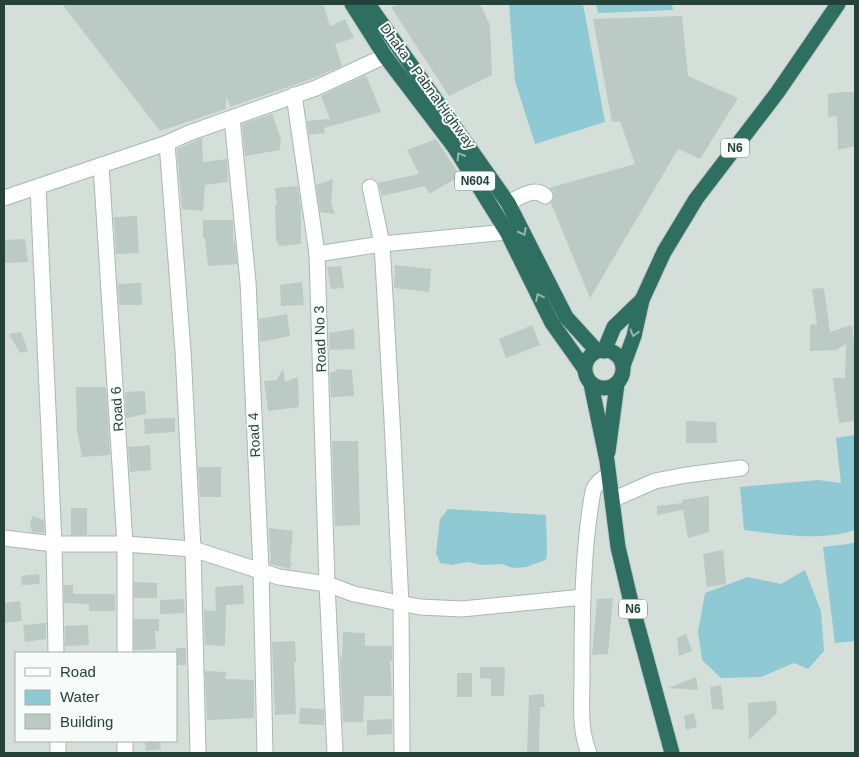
<svg xmlns="http://www.w3.org/2000/svg" width="859" height="757" font-family="Arial,sans-serif">
<style>
.built{fill:#d4dfda;fill-rule:evenodd}
.water{fill:#8ec9d4}
.building{fill:#bbcac4}
.lines{fill:none;stroke-linecap:round;stroke-linejoin:round}
.minor-casing{stroke:#a8b8b2;stroke-width:17}
.highway-casing{stroke:#c2cac8;stroke-width:17}
.minor{stroke:#fff;stroke-width:15}
.highway{stroke:#2f6f62;stroke-width:15}
.oneway{stroke:#93b5ae}
.labels{text-anchor:middle;dominant-baseline:central;stroke-width:4;stroke-linejoin:round;paint-order:stroke}
.shield{fill:#f7fbf9;stroke:#637a73;stroke-width:1}
.shield-label{font-size:12px;font-weight:bold;fill:#24423a}
.street-label{font-size:14px;fill:#24423a;stroke:#f7fbf9}
</style>
<rect width="100%" height="100%" fill="#e6efeb"/>
<path class="built" d="M4,4h851v749h-851zM16,653h160v88h-160z"/>
<g class="water">
<path d="M509,4h74l22,118 -70,22 -20,-63z"/>
<path d="M596,4h76l1,6 -75,3z"/>
<path d="M855,435v95c-36,12 -74,4 -111,0l-4,-43 78,-7 23,3 -5,-45z"/>
<path d="M448,509l98,6 1,37 -1,8 -20,7 -13,1 -11,-4 -20,1 -14,-3 -16,3 -12,-2 -4,-10 4,-34z"/>
<path d="M855,543v98l-20,2 -12,-96z"/>
<path d="M805,570l16,41 3,40 -16,18 -14,-6 -33,14 -40,1 -19,-18 -4,-28 7,-39 43,-16 33,7z"/>
</g>
<g class="building">
<path d="M62,4h261l7,22 15,-7 9,19 -19,6 7,22 -28,12 -84,29 -4,-11v13l-66,22z"/>
<path d="M400,4h80l10,21 2,50 -43,21 -58,-89z"/>
<path d="M682,16l6,60 50,22 -38,61 -22,-10 -88,149 -39,-95 3,-7 -1,-5 -4,-3 86,-24 -15,-43 -8,1 -19,-103z"/>
<path d="M366,75l15,37 -57,16 1,5 -16,2 -2,-14 23,-2 -9,-23z"/>
<path d="M843,92h10l2,14v40l-17,4 -1,-34 -9,1v-23z"/>
<path d="M272,114l9,25 -1,11 -35,6 -3,-32z"/>
<path d="M202,138l1,24 24,-3 1,23 -23,3 -2,26 -21,-2 -5,-60z"/>
<path d="M436,139l24,37 -31,18 -4,-8 -43,10 -4,-13 41,-9 -12,-24z"/>
<path d="M333,179l-2,24 4,11 -15,-2 -4,-27z"/>
<path d="M298,186l3,23v35l-22,2 -3,-7 -1,-34h2l-2,-17z"/>
<path d="M137,216l2,37 -23,1 -2,-37z"/>
<path d="M203,220h30v21h2l2,23 -29,2 -3,-28h-2z"/>
<path d="M25,239l3,23 -24,1v-23z"/>
<path d="M395,265l36,4 -2,23 -35,-4z"/>
<path d="M341,266l3,22 -13,1 -4,-22z"/>
<path d="M302,282l2,23 -23,1 -1,-21z"/>
<path d="M141,283l1,22h-23l-1,-21z"/>
<path d="M824,288l6,44 22,-7 2,19h1v77l-16,2 -6,-45h12l1,-34 -10,6 -26,1v-26l7,-1 -5,-35z"/>
<path d="M287,314l3,22 -30,6 -1,-23z"/>
<path d="M532,325l8,20 -34,13 -7,-19z"/>
<path d="M354,329l1,20 -25,1 -1,-17z"/>
<path d="M21,332l7,19 -8,2 -11,-19z"/>
<path d="M283,368l2,14 13,-5 1,30 -31,4 -4,-30 13,-1z"/>
<path d="M338,369l14,1 2,26 -23,1 -1,-25h4z"/>
<path d="M76,387h30l4,68 -28,2 -5,-27z"/>
<path d="M145,391l1,23 -20,4 -1,-26z"/>
<path d="M175,418v14l-30,2 -1,-15z"/>
<path d="M686,421l30,1 1,21h-31z"/>
<path d="M332,441h26l2,84 -25,1z"/>
<path d="M150,445l1,25 -21,2 -2,-25z"/>
<path d="M198,467h23v30h-21z"/>
<path d="M709,496v36l-21,6 -5,-28 -26,5v-9l25,-3v-3z"/>
<rect x="71" y="508" width="16" height="27"/>
<path d="M33,516l11,4v13l-12,-1 -2,-10z"/>
<path d="M269,528l24,3 -3,31 2,1 -2,6 -20,-5 1,-10h-1z"/>
<path d="M723,550l3,34 -19,3 -4,-33z"/>
<path d="M39,574l1,10 -18,1 -1,-9z"/>
<path d="M134,582l23,1v15h-23z"/>
<path d="M64,585h9v9h42v17h-26v-7l-25,-1z"/>
<path d="M243,585l1,19 -18,1 -1,41 -20,-1 -1,-35 12,1 -1,-24z"/>
<path d="M613,598l-5,56 -16,1 5,-56z"/>
<path d="M184,599l1,14 -25,1v-14z"/>
<path d="M20,601l2,20 -18,2v-20z"/>
<path d="M134,619h25v12h-4l1,18 -22,1z"/>
<path d="M46,623v16l-21,3 -2,-17z"/>
<path d="M88,625l1,20 -24,1v-20z"/>
<path d="M343,632l22,1v13h27v15h-2l2,35h-28l-1,26h-20l-3,-65h2z"/>
<path d="M686,634l6,17 -13,5 -2,-18z"/>
<path d="M295,641l1,21h-2l2,52 -21,1 -3,-73z"/>
<rect x="176" y="648" width="10" height="17"/>
<path d="M480,667h25l-1,29h-13v-17l-11,-1z"/>
<path d="M205,671l21,1 -1,7 29,1v38l-47,2z"/>
<rect x="457" y="673" width="15" height="24"/>
<path d="M696,677l2,13 -30,-2z"/>
<path d="M721,685l3,25 -12,-1 -2,-22z"/>
<path d="M543,694l2,13h-5l-1,46h-12l2,-58z"/>
<path d="M776,701l1,12 -28,27 -1,-37z"/>
<path d="M300,708l24,1v16l-25,-1z"/>
<path d="M694,713l3,14 -11,3 -2,-14z"/>
<path d="M392,719v15l-25,1v-15z"/>
<path d="M145,741h15l1,8 -15,2z"/>
</g>
<g class="lines">
<g class="minor-casing">
<g id="minor">
<path d="M294,95l23,159 10,330 8,169"/>
<path d="M232,118l16,164 13,288 4,183"/>
<path d="M167,143l16,208 10,198 5,204"/>
<path d="M101,165l24,379v109"/>
<path d="M38,187l16,357 2,109"/>
<path d="M370,187l12,57 10,176 9,184 1,149"/>
<path d="M4,198l163,-55 22,-10 127,-45 69,-32"/>
<path d="M508,203c11,-5 26,-17 37,-7"/>
<path d="M317,254l65,-10 125,-12"/>
<path d="M612,500l43,-19 31,-6 55,-7"/>
<path d="M4,538l50,6h71l68,5 86,28 48,7 27,10 66,13 42,2 121,-12"/>
<path d="M58,741v12"/>
<path d="M125,741v12"/>
<path d="M589,753c-10,-23 -7,-51 -7,-75 0,-62 0,-126 11,-187 3,-8 7,-12 15,-15"/>
</g>
</g>
<g class="highway-casing">
<g id="highway">
<path d="M352,4l33,52 70,92 52,84 45,91 32,45"/>
<path d="M368,4l140,199 58,114 31,34"/>
<circle cx="604" cy="369" r="19"/>
<path d="M604,351l10,-24 28,-27"/>
<path d="M623,366l11,-30 8,-36 22,-48 32,-53 81,-106 61,-89"/>
<path d="M591,384l16,77 11,86 12,51 42,155"/>
<path d="M608,452l9,-68"/>
</g>
</g>
<use href="#minor" class="minor"/>
<use href="#highway" class="highway"/>
</g>
<defs><path id="oneway-chevron" d="M-2-3.5L2.5 0L-2 3.5" fill="none" stroke-width="1.6" stroke-linecap="round" stroke-linejoin="round" transform="scale(1.25)"/></defs>
<g class="oneway">
<use href="#oneway-chevron" transform="translate(460 156) rotate(-122)"/>
<use href="#oneway-chevron" transform="translate(523 232) rotate(63)"/>
<use href="#oneway-chevron" transform="translate(539 297) rotate(-116)"/>
<use href="#oneway-chevron" transform="translate(634 333) rotate(106)"/>
</g>
<g class="labels">
<g class="shield">
<rect x="721" y="138.5" width="28" height="19" rx="4"/>
<rect x="455" y="171.5" width="40" height="19" rx="4"/>
<rect x="619" y="599.5" width="28" height="19" rx="4"/>
</g>
<g class="shield-label">
<text x="735" y="148">N6</text>
<text x="475" y="181">N604</text>
<text x="633" y="609">N6</text>
</g>
<g class="street-label">
<text transform="translate(428 86) rotate(54)">Dhaka - Pabna Highway</text>
<text transform="translate(320 339) rotate(-92)">Road No 3</text>
<text transform="translate(117 409) rotate(-94)">Road 6</text>
<text transform="translate(254 435) rotate(-93)">Road 4</text>
</g>
</g>
<rect width="859" height="757" fill="none" stroke="#24423a" stroke-width="10"/>
<rect x="15" y="652" width="162" height="90" fill="#f7fbf9" stroke="#a3b1ad"/>
<rect x="25" y="668" width="25" height="8" fill="#ffffff" stroke="#a3b1ad"/>
<text x="60" y="677" font-size="15" fill="#24423a">Road</text>
<rect x="25" y="690" width="25" height="15" fill="#8ec9d4" stroke="#a3b1ad"/>
<text x="60" y="702" font-size="15" fill="#24423a">Water</text>
<rect x="25" y="714" width="25" height="15" fill="#bbcac4" stroke="#a3b1ad"/>
<text x="60" y="727" font-size="15" fill="#24423a">Building</text>
</svg>
